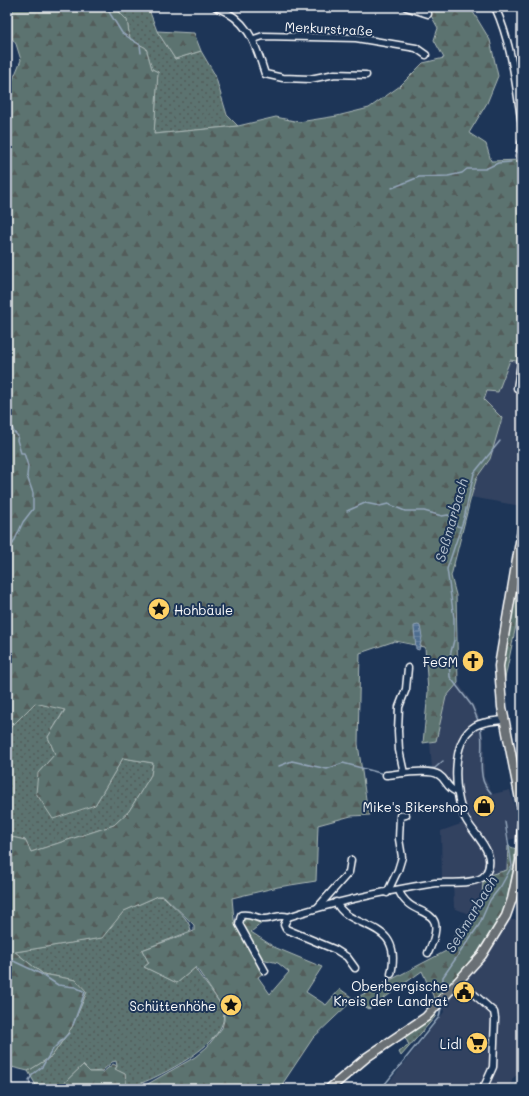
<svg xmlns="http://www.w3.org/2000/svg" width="529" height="1096" font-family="Mali,sans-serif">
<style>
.built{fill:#324260}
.grass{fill:url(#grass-dots);stroke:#adb9b7}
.forest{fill:url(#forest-firs);stroke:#adb9b7}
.water{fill:url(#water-rules);stroke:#95a7bc}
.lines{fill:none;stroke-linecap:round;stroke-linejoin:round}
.stream{stroke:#95a7bc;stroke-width:1.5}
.minor-casing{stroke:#fff;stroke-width:9}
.major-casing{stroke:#fff;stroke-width:11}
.minor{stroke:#1d3557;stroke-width:6}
.major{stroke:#6a7074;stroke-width:8}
.labels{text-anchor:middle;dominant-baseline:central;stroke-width:4;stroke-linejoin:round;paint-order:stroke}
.street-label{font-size:13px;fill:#fff;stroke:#1d3557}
.poi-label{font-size:13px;fill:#fff;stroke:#1d3557;text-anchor:end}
.water-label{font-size:14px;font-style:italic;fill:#b8c5d2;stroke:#1d3557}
</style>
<defs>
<pattern id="grass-dots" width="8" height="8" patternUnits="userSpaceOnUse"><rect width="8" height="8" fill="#5b736f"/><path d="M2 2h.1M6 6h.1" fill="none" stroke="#525c5a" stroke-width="1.8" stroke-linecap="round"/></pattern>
<pattern id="forest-firs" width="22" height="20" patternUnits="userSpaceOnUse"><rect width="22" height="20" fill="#5b736f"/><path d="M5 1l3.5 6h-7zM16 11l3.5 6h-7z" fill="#525c5a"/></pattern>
<pattern id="water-rules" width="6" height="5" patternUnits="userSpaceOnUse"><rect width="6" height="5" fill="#4e6d8f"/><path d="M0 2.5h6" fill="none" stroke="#6983a0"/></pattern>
</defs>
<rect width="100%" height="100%" fill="#1d3557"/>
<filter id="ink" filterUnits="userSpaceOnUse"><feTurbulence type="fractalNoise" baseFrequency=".025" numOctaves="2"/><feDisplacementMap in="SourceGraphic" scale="8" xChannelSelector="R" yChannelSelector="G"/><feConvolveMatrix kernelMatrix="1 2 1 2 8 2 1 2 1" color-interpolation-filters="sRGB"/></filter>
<g filter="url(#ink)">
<g class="built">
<path d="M510,360l12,2 -1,144 -50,-9 6,-20 13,-18 12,-41 -18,-18 3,-9 11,1z"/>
<path d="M458,683l16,23 7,16 3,19v36l9,17 17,-4 8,28 -1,20 -9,2 -1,30 -18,5 -5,6 -2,14 -5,15 -6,5 -17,-7 -1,-29 -11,1 -1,-49 28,-10 -8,-26 -21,-24 -8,-2 -2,-26 6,-2 10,-44z"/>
<path d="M507,920h15v148l-1,4 -8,6 -4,11h-125l60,-77v-8l45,-52z"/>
</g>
<g class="grass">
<path d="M114,7h34l9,24 18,28 26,-8 14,24 12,40 11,11 -84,8 4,-62 -6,-3 -6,-21 -16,-9 -3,-19z"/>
<path d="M35,703l30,6 -17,28 7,17 -17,19 57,32 28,-47 30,5 -2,12 -22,36 -15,14 -83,27 -6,-12 -18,-4v-105z"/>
<path d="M158,896l6,1c9,10 26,21 27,34l-49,19 7,13 -5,4 33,16 18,-15c7,13 25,30 28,44 8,31 -72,70 -96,76l-2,-14 -10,-4 2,-4 -1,-5 -4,1 -10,9 -12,1 -7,-7 -25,24h-20l-10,-18 24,-15 20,-29 4,-47 -33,-6 -28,-22 86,-14 23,-27z"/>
<path d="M437,1011l-2,6 -34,39 -2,-4 10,-7 -4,-8 23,-16z"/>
</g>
<g class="forest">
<path d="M12,7h102l13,13 3,19 16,9 6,21 6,3 -4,62 84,-8 38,-9 23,5 38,-6 32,-8 31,-22 23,-23 21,-5 -10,-18 4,-12 -9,-16v-5h41l20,33 8,36 -11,27 -18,30 17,11 5,17 31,-1v202l-12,-2 -12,32 -11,-1 -3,9 18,18 -12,41 -13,18 -6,20 -20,79 5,19 2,88 -12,14 -10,44 -13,2 5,-51 -3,-45 -30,-6 -35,12 -2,91 9,62 3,9 -19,1 -33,9 -2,56 -38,6 -46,11 2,22 5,10 24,43 -5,4 12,17 19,-22 -11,-9 -16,-4 -23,-38c8,-7 16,-3 24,1l-12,10 23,15 48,20 -16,25 20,13 14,-16 14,10 92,-48 13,-23 18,-18 5,-15 1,-14 6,-6 18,-5 1,-24 8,3c-2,16 -8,56 -15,70 -13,28 -44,59 -66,81l-13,-29 -53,38 -15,-10 -41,39 -30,45 2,6h-146l56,-32 12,-10 15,-19 2,-8v-11l-28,-42 -19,16 -33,-16 5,-4 -7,-13 52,-19v-6l-30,-29h-6l-34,15 -22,27 -87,14 28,22 33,6 11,12 -15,35 -20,29 -24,15 -21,-5v-230l18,4 6,12 83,-27 15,-14 22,-36 2,-12 -30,-5 -28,47 -42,14 -17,-26 2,-20 17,-19 -7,-17 17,-27 -30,-7 -28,28v-637l14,-34 -5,-16 -4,-6z"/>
<path d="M157,31l37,2 7,18 -26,8z"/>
<path d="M522,553v44l-18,86 -1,-23z"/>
<path d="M113,1064l4,2 -2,3 10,5 2,15h-69l25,-24 7,7h13z"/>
</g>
<path class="water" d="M418,625l2,1 2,11 -3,13 -3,-1 -2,-21v-2z"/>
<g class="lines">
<g class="stream">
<path d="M106,7l16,26 18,12 1,8"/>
<path d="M392,188l27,-11 29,-1 14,-3 5,-4h18l13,-6 13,-1"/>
<path d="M7,420h2l5,12 4,4 -1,4 4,13h3l4,13 -1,10 6,17v16l-10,13 -10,22"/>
<path d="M347,511l18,-8 15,3 8,-2 17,7h19l18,5 6,-1 5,2 4,9 4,1"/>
<path d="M7,557l4,-7"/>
<path d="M479,723l-7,-17 -22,-29 -1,-17 5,-20v-22l-7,-49 17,-51 10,-45 26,-32"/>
<path d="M480,726c5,18 -2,36 3,54 1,5 5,9 8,13"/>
<path d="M279,766l13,-5 35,8 16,-6 41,11"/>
<path d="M410,769l25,-1 8,-7"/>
<path d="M7,958l34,16 17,11 17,2 10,5 -12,33"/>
<path d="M442,994l1,-17 36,-52 11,-25 11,-14 11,-20 -7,-44"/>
<path d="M30,1084l-1,-4 4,-6 9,-7 11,-18 16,-16"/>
<path d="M381,1089l58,-72 3,-13"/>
</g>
<g class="minor-casing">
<g id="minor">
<path d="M216,7c33,13 39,36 49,67l18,4 27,1 25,-5 31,1"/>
<path d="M406,7l22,7"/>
<path d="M495,7c17,37 21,79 27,118"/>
<path d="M254,39l9,-3 93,2 60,10 10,7"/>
<path d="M519,156l3,-14"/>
<path d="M517,388l5,-31"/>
<path d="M404,773l-5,-23 -1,-19 1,-24 7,-18 2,-21"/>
<path d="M386,775c12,-1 43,-7 53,0 8,5 7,13 18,17"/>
<path d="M399,891c13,31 53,10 29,62"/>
<path d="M387,893l11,-23 4,-13 -3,-18 1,-23 6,-1"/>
<path d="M336,902c13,30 68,15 55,72"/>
<path d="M318,907l31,-35 2,-12"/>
<path d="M288,917l-4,8 2,4 50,21 11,7 8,11"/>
<path d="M265,971l-26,-47 2,-9c9,-2 14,3 22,4 9,1 16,-6 25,-2 48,-16 98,-26 147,-34 12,-1 43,2 50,-8 15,-22 -13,-41 -21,-59 -10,-22 -14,-75 11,-90 8,-5 20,-5 29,-6"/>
<path d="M459,981l35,31 1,6 -2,49 -10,22"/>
</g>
</g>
<g class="major-casing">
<g id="major">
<path d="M522,530l-23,136 3,41 20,103"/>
<path d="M520,856l2,-32"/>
<path d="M329,1089l38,-32 59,-40 56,-62 24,-39 6,-17 10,-46"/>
</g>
</g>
<use href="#minor" class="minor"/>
<use href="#major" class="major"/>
</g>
</g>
<defs>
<g id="sight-disc" transform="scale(1.15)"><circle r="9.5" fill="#ffd166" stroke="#1d3557"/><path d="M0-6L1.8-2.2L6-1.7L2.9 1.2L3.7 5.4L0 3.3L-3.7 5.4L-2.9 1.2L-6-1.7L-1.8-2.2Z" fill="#111"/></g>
<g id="church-disc" transform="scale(1.15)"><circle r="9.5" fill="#ffd166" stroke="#1d3557"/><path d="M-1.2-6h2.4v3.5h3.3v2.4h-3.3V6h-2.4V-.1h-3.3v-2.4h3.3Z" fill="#111"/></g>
<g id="shop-disc" transform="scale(1.15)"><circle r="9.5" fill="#ffd166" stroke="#1d3557"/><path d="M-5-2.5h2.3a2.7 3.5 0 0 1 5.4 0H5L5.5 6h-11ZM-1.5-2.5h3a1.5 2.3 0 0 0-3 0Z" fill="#111"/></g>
<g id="civic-disc" transform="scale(1.15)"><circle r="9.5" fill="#ffd166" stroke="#1d3557"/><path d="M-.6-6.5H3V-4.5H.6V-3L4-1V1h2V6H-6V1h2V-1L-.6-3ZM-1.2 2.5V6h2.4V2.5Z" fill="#111"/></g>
<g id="supermarket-disc" transform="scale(1.15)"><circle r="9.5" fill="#ffd166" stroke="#1d3557"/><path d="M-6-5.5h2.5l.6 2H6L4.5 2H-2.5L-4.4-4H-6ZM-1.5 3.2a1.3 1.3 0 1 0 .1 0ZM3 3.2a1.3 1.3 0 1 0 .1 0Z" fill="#111"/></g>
</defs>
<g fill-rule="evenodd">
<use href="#sight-disc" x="159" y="609"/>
<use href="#church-disc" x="473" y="661"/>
<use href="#shop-disc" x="484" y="806"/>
<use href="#civic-disc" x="464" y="992"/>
<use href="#sight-disc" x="231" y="1005"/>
<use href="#supermarket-disc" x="477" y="1043"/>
</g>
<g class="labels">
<g class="street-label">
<text transform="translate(329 28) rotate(3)">Merkurstraße</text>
</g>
<g class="poi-label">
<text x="174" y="609" text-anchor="start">Hohbäule</text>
<text x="458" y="661">FeGM</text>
<text x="468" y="806">Mike's Bikershop</text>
<text x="448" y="985">Oberbergische<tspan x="448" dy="15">Kreis der Landrat</tspan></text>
<text x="216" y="1005">Schüttenhöhe</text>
<text x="462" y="1043">Lidl</text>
</g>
<g class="water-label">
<text transform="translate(451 520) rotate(-74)">Seßmarbach</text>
<text transform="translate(471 914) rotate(-59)">Seßmarbach</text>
</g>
</g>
<rect width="529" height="1096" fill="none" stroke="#1d3557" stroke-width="24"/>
<rect x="12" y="12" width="505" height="1072" fill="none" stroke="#fff" stroke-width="1.5" filter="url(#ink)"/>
</svg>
